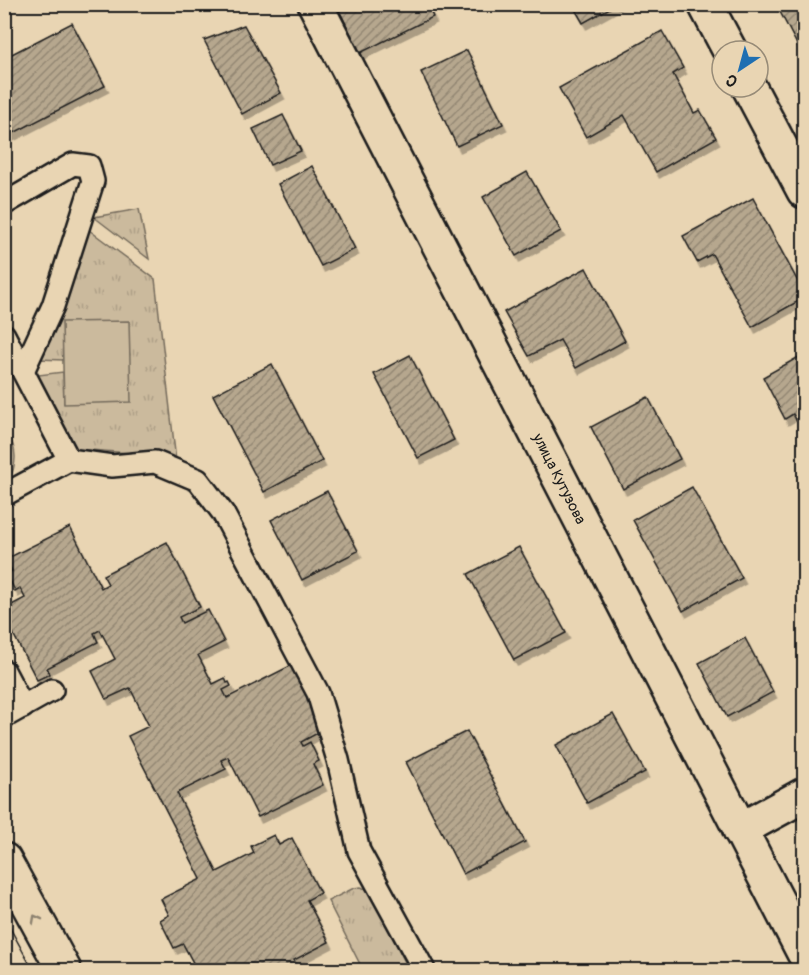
<svg xmlns="http://www.w3.org/2000/svg" width="809" height="975" font-family="Pangolin,sans-serif">
<style>
.grass{fill:url(#grass-tufts);stroke:#746b5c;stroke-width:1.5}
.green{fill:#cbba9d;stroke:#746b5c;stroke-width:1.5}
.building{fill:url(#building-hatch);stroke:#1c1c1c;stroke-width:1.5;filter:url(#shadow)}
.lines{fill:none;stroke-linecap:round;stroke-linejoin:round}
.service-casing{stroke:#1c1c1c;stroke-width:26}
.minor-casing{stroke:#1c1c1c;stroke-width:38}
.tertiary-casing{stroke:#1c1c1c;stroke-width:38}
.service{stroke:#e9d5b3;stroke-width:21}
.minor{stroke:#e9d5b3;stroke-width:33}
.tertiary{stroke:#e9d5b3;stroke-width:33}
.tram{stroke:#1c1c1c;stroke-width:1.5}
.oneway{stroke:#8d826f}
.labels{text-anchor:middle;dominant-baseline:central;stroke-width:6;stroke-linejoin:round;paint-order:stroke}
.street-label{font-size:15px;fill:#1c1c1c;stroke:#e9d5b3}
</style>
<defs>
<pattern id="grass-tufts" width="24" height="20" patternUnits="userSpaceOnUse" patternTransform="scale(1.5)"><rect width="24" height="20" fill="#cbba9d"/><path d="M3 7l-1-3M5 7V3M7 7l1-3M15 17l-1-3M17 17v-4M19 17l1-3" fill="none" stroke="#ae9f87"/></pattern>
<pattern id="building-hatch" width="6" height="6" patternUnits="userSpaceOnUse" patternTransform="scale(1.5)"><rect width="6" height="6" fill="#b6a78e"/><path d="M-1 1l2-2M0 6l6-6M5 7l2-2" fill="none" stroke="#938773"/></pattern>
<filter id="shadow"><feDropShadow dx="3.5" dy="6" stdDeviation="0" flood-color="#0004"/></filter>
</defs>
<rect width="100%" height="100%" fill="#e9d5b3"/>
<filter id="ink" filterUnits="userSpaceOnUse"><feTurbulence type="fractalNoise" baseFrequency=".0167" numOctaves="2"/><feDisplacementMap in="SourceGraphic" scale="12" xChannelSelector="R" yChannelSelector="G"/><feConvolveMatrix kernelMatrix="1 2 1 2 8 2 1 2 1" color-interpolation-filters="sRGB"/></filter>
<g filter="url(#ink)">
<g class="grass">
<path d="M139,209l10,50 -55,-42z"/>
<path d="M89,230l66,49 21,182 -19,-6 -81,-6 -38,-74 25,-3 1,32 -1,-82v38l-24,-1z"/>
<path d="M5,426c9,19 14,30 6,50l-6,3z"/>
<path d="M361,887l8,4 40,79h-46l-35,-69 26,-13z"/>
</g>
<path class="green" d="M129,321l2,81 -67,2 -2,-82z"/>
<g class="building">
<path d="M336,4h91l6,13 -73,36z"/>
<path d="M572,4h45l-34,19z"/>
<path d="M776,4h28v54z"/>
<path d="M72,23l33,63 -101,52v-80z"/>
<path d="M244,25l37,68 -39,21 -38,-74z"/>
<path d="M662,31l21,37 -10,6 21,39 6,-3 16,28 -60,34 -32,-57 -38,22 -27,-49z"/>
<path d="M467,50l36,74 -46,22 -36,-74z"/>
<path d="M283,115l18,36 -31,14 -17,-36z"/>
<path d="M312,166l43,83 -34,17 -43,-82z"/>
<path d="M527,172l34,59 -45,25 -33,-59z"/>
<path d="M753,198l51,95v5l-52,29 -40,-73 -15,8 -14,-26z"/>
<path d="M586,268l39,73 -49,27 -16,-28 -31,16 -25,-44z"/>
<path d="M804,354v82l-11,-22 -8,5 -22,-42z"/>
<path d="M410,355l44,85 -36,18 -44,-84z"/>
<path d="M272,364l50,97 -58,31 -51,-97z"/>
<path d="M648,397l32,62 -57,30 -32,-62z"/>
<path d="M692,487l50,91 -59,33 -50,-91z"/>
<path d="M327,491l31,60 -56,29 -31,-60z"/>
<path d="M70,527l31,61 7,-4 -5,-9 64,-33 33,65 -21,10 3,6 26,-13 16,32 -26,13 15,29 12,-6 2,5 2,-1 2,4 -8,4 4,8 65,-33 33,64 -24,13 2,4 7,-4 9,19 -6,3 10,21 -65,32 -30,-60 -7,3 5,9 -49,24 40,79 37,-19 -3,-7 23,-11 5,10 13,-7 28,55 -13,7 22,42 -35,18 5,10h-102l-14,-26 -9,4 -14,-28 9,-5 -8,-16 40,-20 -73,-143 21,-10 -19,-38 -24,11 -14,-28 23,-12 -15,-29 -6,3 4,9 -51,26 3,6 -13,6 -33,-64v-7l21,-11 -5,-10 -5,3 -8,-17 5,-3 -6,-12z"/>
<path d="M519,547l47,86 -52,27 -46,-86z"/>
<path d="M745,638l28,54 -46,25 -28,-54z"/>
<path d="M613,714l32,58 -58,31 -31,-58z"/>
<path d="M467,731l58,111 -62,32 -57,-112z"/>
</g>
<g class="lines">
<g class="service-casing">
<g id="service">
<path d="M4,204l69,-40 16,2 4,15 -40,125 -30,65"/>
<path d="M4,335l65,125"/>
<path d="M4,495l65,-35 43,6 43,-4 43,18 25,33 95,180 20,67 21,91 65,119"/>
<path d="M4,671l19,36"/>
<path d="M4,717l48,-27"/>
</g>
</g>
<g class="minor-casing">
<g id="minor">
<path d="M315,4l489,949"/>
<path d="M705,4l25,47"/>
<path d="M749,87l55,104"/>
<path d="M740,830l64,-35"/>
</g>
</g>
<g class="tertiary-casing">
<path id="tertiary" d="M4,860l60,110"/>
</g>
<use href="#service" class="service"/>
<use href="#minor" class="minor"/>
<use href="#tertiary" class="tertiary"/>
<g class="tram">
<path d="M4,917l29,53"/>
<path d="M4,966l3,4"/>
</g>
</g>
<defs><path id="oneway-chevron" d="M-2-3.5L2.5 0L-2 3.5" fill="none" stroke-width="1.6" stroke-linecap="round" stroke-linejoin="round" transform="scale(1.5)"/></defs>
<use class="oneway" href="#oneway-chevron" transform="translate(36 919) rotate(-118)"/>
</g>
<g class="labels">
<g class="street-label">
<text transform="translate(559 479) rotate(63)">улица Кутузова</text>
</g>
</g>
<rect width="809" height="975" fill="none" stroke="#e9d5b3" stroke-width="24"/>
<rect x="12" y="12" width="785" height="951" fill="none" stroke="#1c1c1c" stroke-width="2" filter="url(#ink)"/>
<g transform="translate(740 69) rotate(216)"><circle r="28" fill="#e9d5b3" stroke="#978b77" stroke-width="1.5"/>
<path d="M0-4.5L10 22L0 15L-10 22Z" fill="#1f6fb2"/>
<text y="-9" font-size="16" font-weight="bold" text-anchor="middle" fill="#1c1c1c">С</text>
</g>
</svg>
